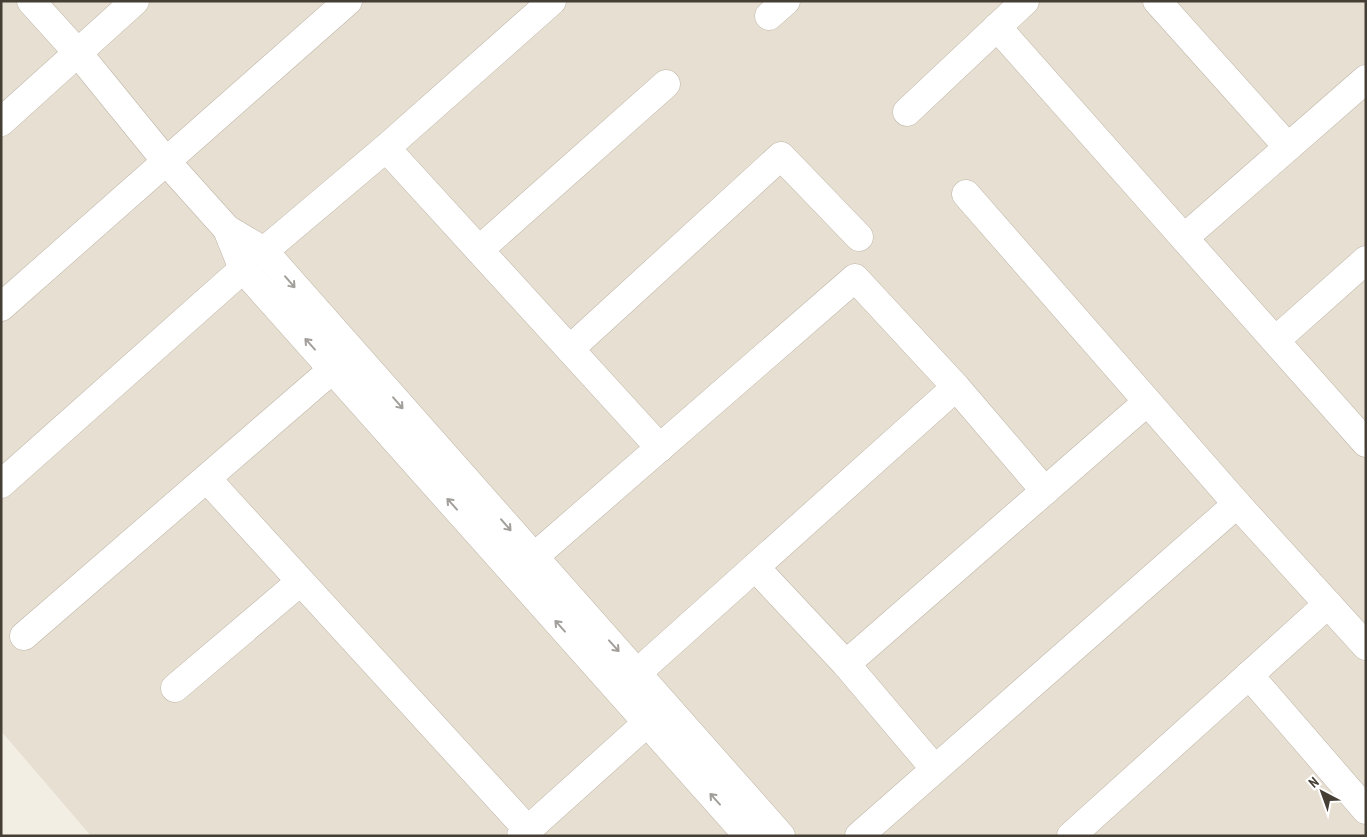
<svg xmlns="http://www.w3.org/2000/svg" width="1367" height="837" font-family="'PT Sans Narrow',sans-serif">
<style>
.residential{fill:#e7dfd2}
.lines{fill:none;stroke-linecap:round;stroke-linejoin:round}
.street-casing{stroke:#beb5a7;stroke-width:29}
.street{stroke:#fff;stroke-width:28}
.oneway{stroke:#a29e9a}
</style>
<rect width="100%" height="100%" fill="#f3eee4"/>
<path class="residential" d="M1,1h1365v835h-1275l-90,-105z"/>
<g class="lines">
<g class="street-casing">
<g id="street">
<path d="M31,1l47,52 87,107 62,69 37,22 517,585"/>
<path d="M552,1l-166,147 274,300"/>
<path d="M1157,1l131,146"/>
<path d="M769,16l17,-15"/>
<path d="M997,27l187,211 182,-159"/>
<path d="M907,112l118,-111"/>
<path d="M1,122l134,-121"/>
<path d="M966,194l271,310 129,142"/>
<path d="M227,229l16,40 505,567"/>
<path d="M1184,238l182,205"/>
<path d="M479,250l187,-166"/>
<path d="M264,251l122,-103"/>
<path d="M1,307l347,-306"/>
<path d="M1276,340l90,-80"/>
<path d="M570,349l211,-193 78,81"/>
<path d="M208,480l320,350"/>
<path d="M1,484l242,-215"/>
<path d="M534,557l321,-279 101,109 89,104"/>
<path d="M755,567l91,97 88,104"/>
<path d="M24,636l309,-267"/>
<path d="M846,664l301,-262"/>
<path d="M637,673l319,-286"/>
<path d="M1249,675l117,135"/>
<path d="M175,688l125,-106"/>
<path d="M521,836l138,-124"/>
<path d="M859,836l378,-332"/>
<path d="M1071,836l257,-232"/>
</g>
</g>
<use href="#street" class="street"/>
</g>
<defs><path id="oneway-shaft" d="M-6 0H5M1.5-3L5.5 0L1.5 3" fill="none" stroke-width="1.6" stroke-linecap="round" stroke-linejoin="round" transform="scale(1.25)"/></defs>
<g class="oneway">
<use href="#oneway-shaft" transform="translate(290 282) rotate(49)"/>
<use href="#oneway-shaft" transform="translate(310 344) rotate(-132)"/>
<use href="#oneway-shaft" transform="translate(398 403) rotate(49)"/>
<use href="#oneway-shaft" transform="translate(452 504) rotate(-132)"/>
<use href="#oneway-shaft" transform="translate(506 525) rotate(49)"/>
<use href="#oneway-shaft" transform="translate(560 626) rotate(-132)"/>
<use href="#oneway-shaft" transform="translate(614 646) rotate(48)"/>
<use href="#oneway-shaft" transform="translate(715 799) rotate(-132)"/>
</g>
<rect width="1367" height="837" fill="none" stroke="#453e34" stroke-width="5"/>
<g transform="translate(1322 792) rotate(319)" stroke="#ffffff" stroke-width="4" paint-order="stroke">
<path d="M0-4L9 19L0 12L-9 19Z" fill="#453e34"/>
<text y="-8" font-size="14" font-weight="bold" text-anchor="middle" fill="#453e34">N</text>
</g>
</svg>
